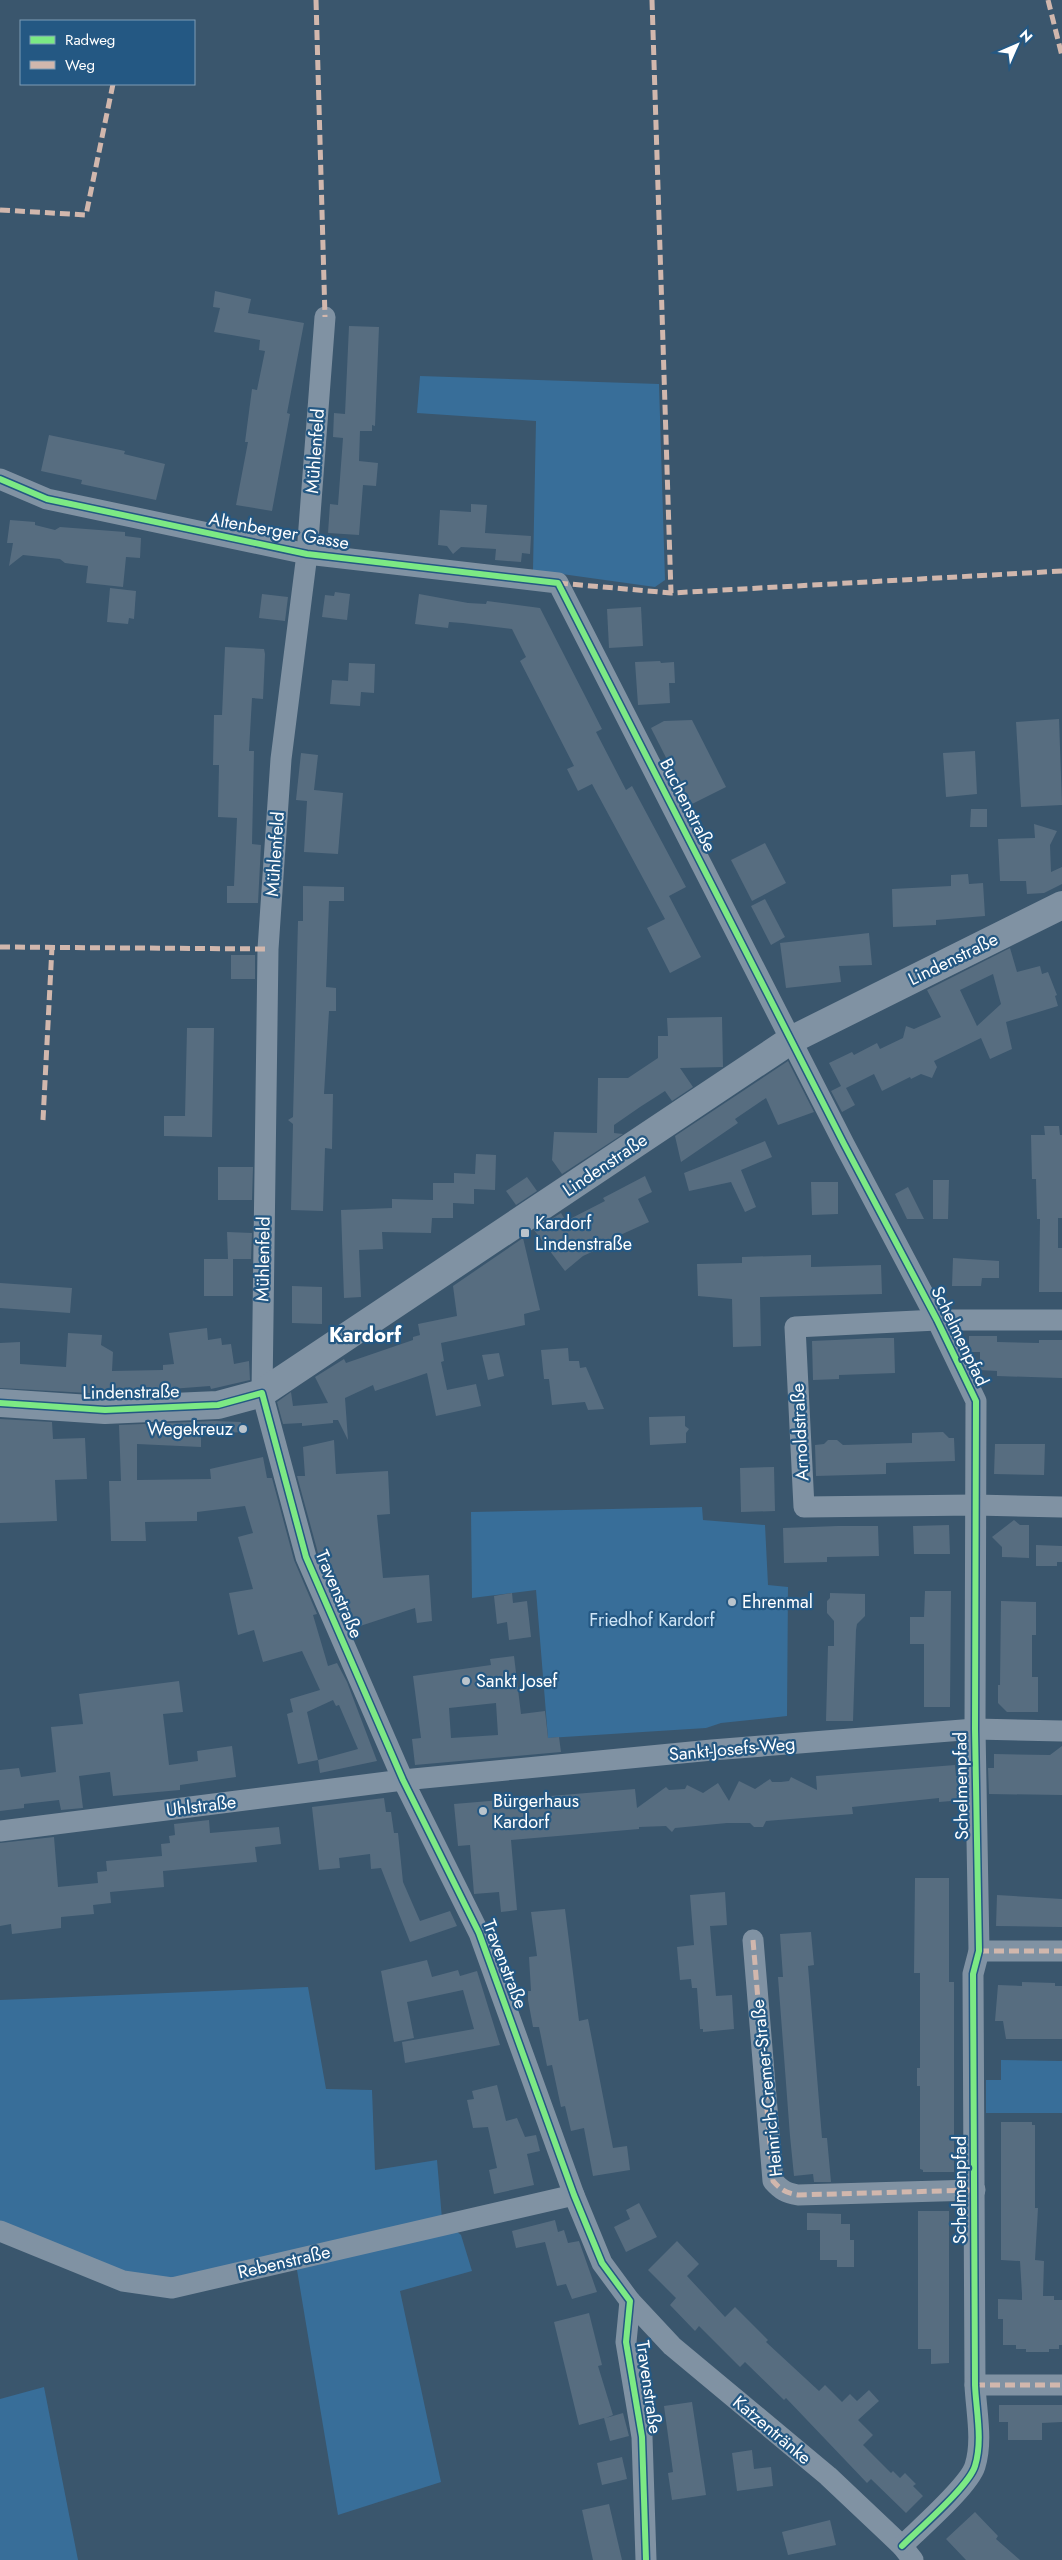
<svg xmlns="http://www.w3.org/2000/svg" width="1062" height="2560" font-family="Jost,sans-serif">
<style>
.green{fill:#386e99}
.building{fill:#576d80;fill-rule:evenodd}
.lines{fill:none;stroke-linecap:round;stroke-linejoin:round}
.minor{stroke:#8092a3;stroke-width:21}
.tertiary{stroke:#8092a3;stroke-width:28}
.quiet{stroke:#d1b7ad;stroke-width:5;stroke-dasharray:10 5;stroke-linecap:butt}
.cycleway-casing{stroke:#245883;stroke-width:9}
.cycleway{stroke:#7ce984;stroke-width:6}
.poi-dot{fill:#bac4cc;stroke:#245883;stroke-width:2}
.labels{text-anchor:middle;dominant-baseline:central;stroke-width:4.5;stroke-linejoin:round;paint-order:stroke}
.street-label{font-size:18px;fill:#fff;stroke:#245883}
.poi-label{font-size:18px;fill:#fff;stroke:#245883;text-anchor:start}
.park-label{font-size:18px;fill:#cfe5f6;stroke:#245883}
.quarter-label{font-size:20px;font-weight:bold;fill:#fff;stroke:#245883}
</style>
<rect width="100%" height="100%" fill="#3a566d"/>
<g class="green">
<path d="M420,376l239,8 6,196 -10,7 -122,-17 3,-149 -119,-8z"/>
<path d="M702,1507l1,13 62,5 3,60 20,2 -1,129 -66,7 -15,5 -158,10 -12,-148 -64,8 -1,-86z"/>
<path d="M308,1987l18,102 46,1 3,80 62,-10 5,59 19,16 11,36 -72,20 41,191 -103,33 -42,-251 -125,15 -42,-4 -129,-54v-221z"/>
<path d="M1001,2060l61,1v52h-76v-33h15z"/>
<path d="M44,2387l34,173h-78v-161z"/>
</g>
<g class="building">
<path d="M215,291l36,8 -3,14 56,10 -17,90 3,1 -18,97 -36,-6 12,-63h-3l7,-53 5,1 8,-39 -6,-1 1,-10 -46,-8 6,-24 -7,-1z"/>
<path d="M349,326l30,1 -4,99 -3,-1v6h-12l-1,30 19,2 -2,23 -13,-1 -4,50 -31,-2 2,-29 8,1 5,-67 -10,-1 1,-24 11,1z"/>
<path d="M49,435l76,16 -1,3 41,10 -9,36 -75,-16 1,-4 -41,-9z"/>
<path d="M471,504l16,1 -2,28 46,3 -1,18 -8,-1 -1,9 -26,-2 1,-11 -35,-2 -8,7 -6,-8 -9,-1 2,-35 31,2z"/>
<path d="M10,520l25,2v3l20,5 5,-3 65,5v4l16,2 -1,20 -14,-1 -3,30 -37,-4 2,-17 -23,-3 -5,-4 -37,-4 -14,11 4,-23h-6z"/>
<path d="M110,588l26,3 -2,28 -5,-1 -1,6 -21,-2z"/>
<path d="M335,592l15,2 -3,26 -25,-3 3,-22 9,1z"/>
<path d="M262,594l26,3 -3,24 -26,-3z"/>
<path d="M419,594l49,9 18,1 1,-3 53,7 62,121 -6,3 30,58 6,-4 54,101 -17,9 32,61 -31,16 -23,-45 18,-9 -73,-135 -14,7 -11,-22 7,-3 -54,-105 6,-4 -14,-28 -49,-6 -14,-1 -1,6 -33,-4z"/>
<path d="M641,607l2,39 -34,2 -2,-39z"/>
<path d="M225,647l39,2 1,5 -2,45 -11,-1 -3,53h5l-2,93 9,1 -3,58h-31v-17h7l3,-68 -19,-1 1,-52h-6l1,-50h8z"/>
<path d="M660,661l1,2 13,-1 1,21h-6l1,20 -32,2 -3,-43z"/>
<path d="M349,663l26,1 -1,29 -13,-1 -1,14 -30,-2 2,-24 16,1z"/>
<path d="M1059,719l3,86 -41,2 -5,-85z"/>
<path d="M692,720l34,67 -36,18 -39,-77 13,-7z"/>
<path d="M975,751l2,43 -31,3 -3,-44z"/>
<path d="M301,753l17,2 -4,35 29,3 -5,61 -34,-2 3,-51 -11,-1z"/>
<path d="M971,809h16v18h-17z"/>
<path d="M1034,824l23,7 -7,14 1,27 11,-5v17l-18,9 -17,1 -1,-13h-26l-2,-42 37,-1z"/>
<path d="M765,843l21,40 -34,18 -21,-41z"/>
<path d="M968,874l1,10 14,-1 2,33 -49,4v5l-43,2 -1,-38 59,-3v-11z"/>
<path d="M303,886l41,1v14h-15l-3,86 10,1v23h-7l-5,83h9l-1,55 -7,-1 -2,63 -32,-1 2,-86 -5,-4 5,-3 5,-196h5z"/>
<path d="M765,899l20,38 -14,8 -20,-39z"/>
<path d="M869,933l3,32 -33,1 2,16 -55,6 -6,-45z"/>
<path d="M1010,948l7,24 23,-6 2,8 6,-2 9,23 -2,1 3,10 -52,16 6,27 -22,10 -9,-21 -47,23 3,6 -5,11 -11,-4 -10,5 -1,-2 -28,14 -8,-17 -28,14 9,17 -13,7 -11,-21 10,-5 -12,-23 23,-11 2,3 23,-12 3,6 23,-11 3,-12 8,3 27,-12 -14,-27zM993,974l8,30 -24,22 -17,-36z"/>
<rect x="231" y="955" width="24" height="24"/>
<path d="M722,1017l1,50 -43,1 13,19 -21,14 -7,-10 -25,16 -26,18v8l9,1 -61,40 -10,-14 2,-28 43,1 1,-55h30l30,-20v-22h10l-1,-18z"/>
<path d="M187,1028h27l-2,109 -48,-1v-20h21z"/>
<path d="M788,1061l26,51 -36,13 -12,-27 -31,21 3,4 -57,39 -6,-26z"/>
<path d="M1044,1126h15l1,9h2v83h-4v30h4v44h-23l1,-73h-3l-1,-40h-4l-1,-44h14z"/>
<path d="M765,1141l7,16 -31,13 15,37 -11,5 -14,-30 -42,9 -5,-18z"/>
<path d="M476,1154l20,1 -1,35 -21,-1v15l-21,-1v15h-21l-1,15 -49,-1 1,17 -24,1 2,47 -17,1 -3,-88 51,-2v-9l41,1v-17h21v-10l21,1z"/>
<path d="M218,1167h35l-1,33h-34z"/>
<path d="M645,1176l7,16 -14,7 11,23 -51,23 -2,5 -13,6 -18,15 -31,-41 27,-17 5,8 39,-20 -2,-3z"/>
<path d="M527,1177l10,14 -21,14 -10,-14z"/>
<path d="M933,1180h16l-1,39h-15z"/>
<path d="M811,1182h27v32l-26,1z"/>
<path d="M908,1187l16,32h-17l-12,-25z"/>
<path d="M227,1232l25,1 -1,26h-23z"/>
<path d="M523,1238l17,72 -16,4 1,11 -84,18 3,18 -3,1 6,28 29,-6 5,22 -45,10 -9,-43 -52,18 -2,-6 -28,13 3,42 -10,-20h-5v3l-31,3v-3l-19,1 -6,-22 14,-10 2,14 35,-3 -13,-26 29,-18 2,4 67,-23v-3l7,-2 -2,-11 39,-8 -4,-30z"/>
<path d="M811,1255v12l70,-2 1,29 -122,3 1,49 -28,1 -1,-48 -34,-3 -1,-32 45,-1v-6z"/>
<path d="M953,1258l46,3v17h-17l-1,8h-29z"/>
<rect x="204" y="1259" width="29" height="37"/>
<path d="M0,1283l72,5 -2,25 -70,-5z"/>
<path d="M292,1286l30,1v37l-30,-1z"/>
<path d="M207,1328l1,12 13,-2 1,7 9,-1 3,20 15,-3 1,19 -39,9 -1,-3 -105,8 -105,-6v-45l20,-1v22l46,3 2,-34 34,2 -1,10 12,7 -1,19 51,-1v-5l11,-1 -5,-31z"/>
<path d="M969,1336h28v6l42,1v-3h23v38l-65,-2v-5l-17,-1v-18h-11z"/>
<path d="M879,1338h15l1,35 -56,2v4l-26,1 -1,-39z"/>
<path d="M568,1348l1,13h10l1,7 6,-1 18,42 -16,1 -3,-8 -33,3 -3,-26h-5l-3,-29z"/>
<path d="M499,1353l5,23 -16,4 -6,-25z"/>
<path d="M685,1416v10l4,3 -3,4v10l-36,2 -1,-28z"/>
<path d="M0,1419l52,3 1,17 32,-1 2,41 -32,1 2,41 -57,2z"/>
<path d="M214,1421l27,1v10l-40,3v12l-64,-3v36l74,-1 -1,-10 53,-12 4,21h5l22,82 23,54 -4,1 15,51 9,-3 10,19 30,79 -57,12 -2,-13 -20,4 -11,-50 6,-2 -3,-13 30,-9 -18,-39 -39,11 -9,-32 -16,5 -9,-42 24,-4 -15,-52 15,-4 -8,-27 -48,6v9l-52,1 1,19h-35l-2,-60h12l-2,-56zM333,1700l3,6 3,-1 19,44 -40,11 -11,-48z"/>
<path d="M943,1432l6,6h5l1,23 -69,2v11l-70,2 -1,-31 9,-1 4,-4h9l6,5 69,-2v-10z"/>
<path d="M334,1440l2,34 52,-3 2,43 -13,1 6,63 46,-3 3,46 -15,2 -2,-15 -64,21 -33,-76 -21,-77h8l-2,-29z"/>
<path d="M995,1444h50l-1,31 -50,-1z"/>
<path d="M774,1467l1,44 -34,1 -1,-44z"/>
<path d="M1014,1520l6,5h9v33l-27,-1v-10l-10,-10z"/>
<path d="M949,1525l1,29h-36l-1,-28z"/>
<path d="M838,1526h40l1,30 -52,1v5l-43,1 -1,-35z"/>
<path d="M1036,1545l26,1v16h-5v4h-21z"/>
<path d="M925,1591h26l-1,116h-26v-63h-14v-27h14z"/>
<path d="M512,1593l1,10 14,-2 4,36 -22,3 -2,-18 -10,2 -3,-28z"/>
<path d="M830,1593l35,1v22l-8,8 -1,6 -3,91h-27l2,-75h6v-25l-7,-8v-12l3,-3z"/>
<path d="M1001,1601l35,1v33h-4v42h6v35h-31l-9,-9v-18h2z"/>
<path d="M514,1656l7,58 24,-3 3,27 11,-1 2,15 -146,13 -3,-26 9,-1 -8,-62 78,-11 -1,-6zM496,1703l2,32 -47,3 -2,-30z"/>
<path d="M179,1681l4,31 -20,2 6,51 29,-4 -1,-10 35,-5 4,31 -56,8v5l-67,6 -3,-24 -31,4 4,32 -22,2 -2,-10 -35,4v4l-24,3v-41l19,-2 2,9 35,-5 -5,-45 32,-3 -4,-30z"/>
<path d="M1062,1746v49l-73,-1 -1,-26h6v-14l56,1z"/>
<path d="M955,1765l1,11 7,-1 1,25 -25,2v-4l-87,9 1,7 -87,7 -3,6h-9l-4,-4h-23l-52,5 -3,4 -6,-6 -27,1v2l-128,11 6,70 -16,2 -2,-20 -25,2 -4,-49 -12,1 -4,-42 181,-15 2,19 29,-21 3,3 16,-1 2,-4 16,8 15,-10 11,18 10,-20 16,8 15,-10 2,3h9l8,-1 2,-4 26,13 -1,-14z"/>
<path d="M384,1798l2,14h5l3,21h4l5,49 17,39 30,-10 7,15 -47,16 -29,-74 -10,1 -1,-15 -31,4 1,10 -21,2 -7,-63z"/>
<path d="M209,1820l1,13 69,-6 2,17 -26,3 2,15 -94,9 1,16 -54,5 1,11 -18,2 1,9 -33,3v11l-49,6 -1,-10 -11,2v-83l54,-6 4,50 40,-4 -1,-11 10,-1 -1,-10 56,-5 -1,-12 9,-1 -1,-7 6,-1 -1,-11z"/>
<path d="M915,1878h34v104h5v190h-31v-2l-3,-1v-83h-3v-18h3v-95h-6z"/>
<path d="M725,1892l2,33 -17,1 6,70 16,-1 2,34 -31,3v-3h-3l-3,-41h-5l-1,-9 -11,1 -3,-33 17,-2 -4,-50z"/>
<path d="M997,1895l65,4v28l-66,-1z"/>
<path d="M565,1909l14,112 9,-2 25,129 14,-2 3,24 -37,6 -9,-48 -13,3 -6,-25 -4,1 -9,-42 -5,1 -8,-39h-6l-5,-27v-9h3l-2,-34 8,-1 -6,-44z"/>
<path d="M811,1932l3,33 -6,1 14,172h5l4,44h-17l-1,-8 -19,2 -4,-40 -12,-159h5l-3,-43z"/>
<path d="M427,1960l5,17 26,-7 2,6 17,-5 23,74 -95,18 -3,-21 72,-13 -11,-39 -56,12 7,36 -20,4 -13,-71z"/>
<path d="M1022,1982l33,1v3h7v53h-56l-3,-18h-8l3,-36 24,1z"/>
<path d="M497,2085l9,36 11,-3 8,19 11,-2 4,16 -13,3 7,31 -40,9 -5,-24 8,-2 -9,-41 -15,1 -6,-28 7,-1 -2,-8z"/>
<path d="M1001,2122h31v3h3v83h3l-3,52 9,1 -1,35h11v4h8v45h-3v4h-10v3h-23v-3h-10v-4h-13v-26h-5v-20l24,1v-6l-2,-33 -19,-1z"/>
<path d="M639,2203l18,34 -31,15 -12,-25 16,-8 -4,-9z"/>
<path d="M918,2211h31v152l-18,1v-15h-13z"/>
<path d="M807,2213l34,1v10h9v16h4v27h-17v-7h-17v-30h-13z"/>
<path d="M555,2220l3,12 6,-2 4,13 11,-2 18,51 -25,7 -6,-15 -9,2 -12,-44 -29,6 -4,-17z"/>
<path d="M677,2241l22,23 -12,12 38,41 10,-10 33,33 -2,2 53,49 6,-6 17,17 8,-8 7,7 12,-11 10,11 -21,19 15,15 -10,10 28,28 2,-2 7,7 5,-5 11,11 -3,2 10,10 -17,17 -35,-34 -4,4 -81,-85 -2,2 -39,-38 -5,5 -41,-41 -4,5 -25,-26 6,-7 -28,-28z"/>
<path d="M589,2313l13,52 -4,1 15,49 -7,3 17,-5 6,23 -19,5 -6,-23 -25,7 -25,-103z"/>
<path d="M692,2402l14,93 -34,5 -4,-27 5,-1 -9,-66z"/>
<path d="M999,2405h63v17l-20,1v17h-34v-18h-9z"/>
<path d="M752,2450l2,19 17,-2 2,19 -36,5 -5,-38z"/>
<path d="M622,2457l5,22 -25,6 -5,-22z"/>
<path d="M609,2504l13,56h-29l-11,-50z"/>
<path d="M975,2512l23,24 -2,3 24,21h-54l-20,-21z"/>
<path d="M830,2520l6,25 -48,10 -6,-23z"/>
</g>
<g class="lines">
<g class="minor">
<path d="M325,317l-18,237 -26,205 -13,190 -6,444 44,164 97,223 76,153 95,262 28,68 28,38 42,45 156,130 74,70 11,14"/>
<path d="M0,479l47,20 260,55 251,29 286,561 93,176 39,81 -1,328 4,222 -6,23 2,411c1,25 8,56 0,81 -6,20 -56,63 -73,80"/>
<path d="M1062,1320h-125l-142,7 9,180 171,-2 87,2"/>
<path d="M0,1831l403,-51 309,-30 263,-21 87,2"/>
<path d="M753,1940l20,241c8,9 13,12 25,14l177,-5"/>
<path d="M979,1951h83"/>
<path d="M0,2231l123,50 49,7 402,-93"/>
<path d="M630,2301l-4,41 16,95 4,123"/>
<path d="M975,2385h87"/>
</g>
<path class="tertiary" d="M0,1403l105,7 113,-5 44,-12 529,-353 271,-135"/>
<g class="quiet">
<path d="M316,0l9,317"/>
<path d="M652,0l19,593"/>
<path d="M1048,0l14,56"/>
<path d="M0,210l86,5 27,-131"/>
<path d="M558,583l113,10 391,-22"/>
<path d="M0,947l268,2"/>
<path d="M43,1120l9,-173"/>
<path d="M753,1940l20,241c8,9 13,12 25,14l177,-5"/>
<path d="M979,1951h83"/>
<path d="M975,2385h87"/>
</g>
<g class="cycleway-casing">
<g id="cycleway">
<path d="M0,479l47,20 260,55 251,29 286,561 93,176 39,81 -1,328 4,222 -6,23 2,411c1,25 8,56 0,81 -6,20 -56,63 -73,80"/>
<path d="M0,1403l105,7 113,-5 44,-12 44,164 97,223 76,153 95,262 28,68 28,38 -4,41 16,95 4,123"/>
</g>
</g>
<use href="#cycleway" class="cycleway"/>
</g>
<g class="poi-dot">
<rect x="520" y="1228" width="10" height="10" rx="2.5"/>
<circle cx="243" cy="1429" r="5"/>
<circle cx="732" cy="1602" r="5"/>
<circle cx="466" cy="1681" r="5"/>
<circle cx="483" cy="1811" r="5"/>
</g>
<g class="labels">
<g class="street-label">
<text transform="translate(315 451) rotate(-86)">Mühlenfeld</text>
<text transform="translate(279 531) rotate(10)">Altenberger Gasse</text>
<text transform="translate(688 805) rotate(63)">Buchenstraße</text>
<text transform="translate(275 854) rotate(-86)">Mühlenfeld</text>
<text transform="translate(953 959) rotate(-26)">Lindenstraße</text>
<text transform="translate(605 1165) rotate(-34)">Lindenstraße</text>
<text transform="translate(263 1259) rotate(-89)">Mühlenfeld</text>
<text transform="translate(960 1336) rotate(64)">Schelmenpfad</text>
<text transform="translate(131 1392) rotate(-1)">Lindenstraße</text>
<text transform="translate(800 1432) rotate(-93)">Arnoldstraße</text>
<text transform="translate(339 1594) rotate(67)">Travenstraße</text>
<text transform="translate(732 1749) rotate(-5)">Sankt-Josefs-Weg</text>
<text transform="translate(961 1786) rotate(-91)">Schelmenpfad</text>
<text transform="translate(201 1806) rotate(-7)">Uhlstraße</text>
<text transform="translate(505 1964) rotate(69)">Travenstraße</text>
<text transform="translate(767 2088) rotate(-96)">Heinrich-Cremer-Straße</text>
<text transform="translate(960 2190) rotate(-90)">Schelmenpfad</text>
<text transform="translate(284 2262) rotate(-13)">Rebenstraße</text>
<text transform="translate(649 2387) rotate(82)">Travenstraße</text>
<text transform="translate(772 2430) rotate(40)">Katzentränke</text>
</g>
<g class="poi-label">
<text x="535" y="1223">Kardorf<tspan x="535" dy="21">Lindenstraße</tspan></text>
<text x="233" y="1429" text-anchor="end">Wegekreuz</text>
<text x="742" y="1602">Ehrenmal</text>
<text x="476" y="1681">Sankt Josef</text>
<text x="493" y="1801">Bürgerhaus<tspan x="493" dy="21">Kardorf</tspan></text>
</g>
<g class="park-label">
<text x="652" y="1620">Friedhof Kardorf</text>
</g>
<g class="quarter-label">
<text x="365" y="1335">Kardorf</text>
</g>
</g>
<rect x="20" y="20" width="175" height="65" fill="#245883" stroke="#7c9bb5"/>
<rect x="30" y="36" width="25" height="8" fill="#7ce984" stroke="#7c9bb5"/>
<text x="65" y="45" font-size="15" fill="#ffffff">Radweg</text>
<rect x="30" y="61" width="25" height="8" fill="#d1b7ad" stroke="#7c9bb5"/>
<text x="65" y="70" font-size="15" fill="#ffffff">Weg</text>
<g transform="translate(1017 45) rotate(45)" stroke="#245883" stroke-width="4" paint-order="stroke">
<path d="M0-4L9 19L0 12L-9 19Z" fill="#ffffff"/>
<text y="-8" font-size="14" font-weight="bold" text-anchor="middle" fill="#ffffff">N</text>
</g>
</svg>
